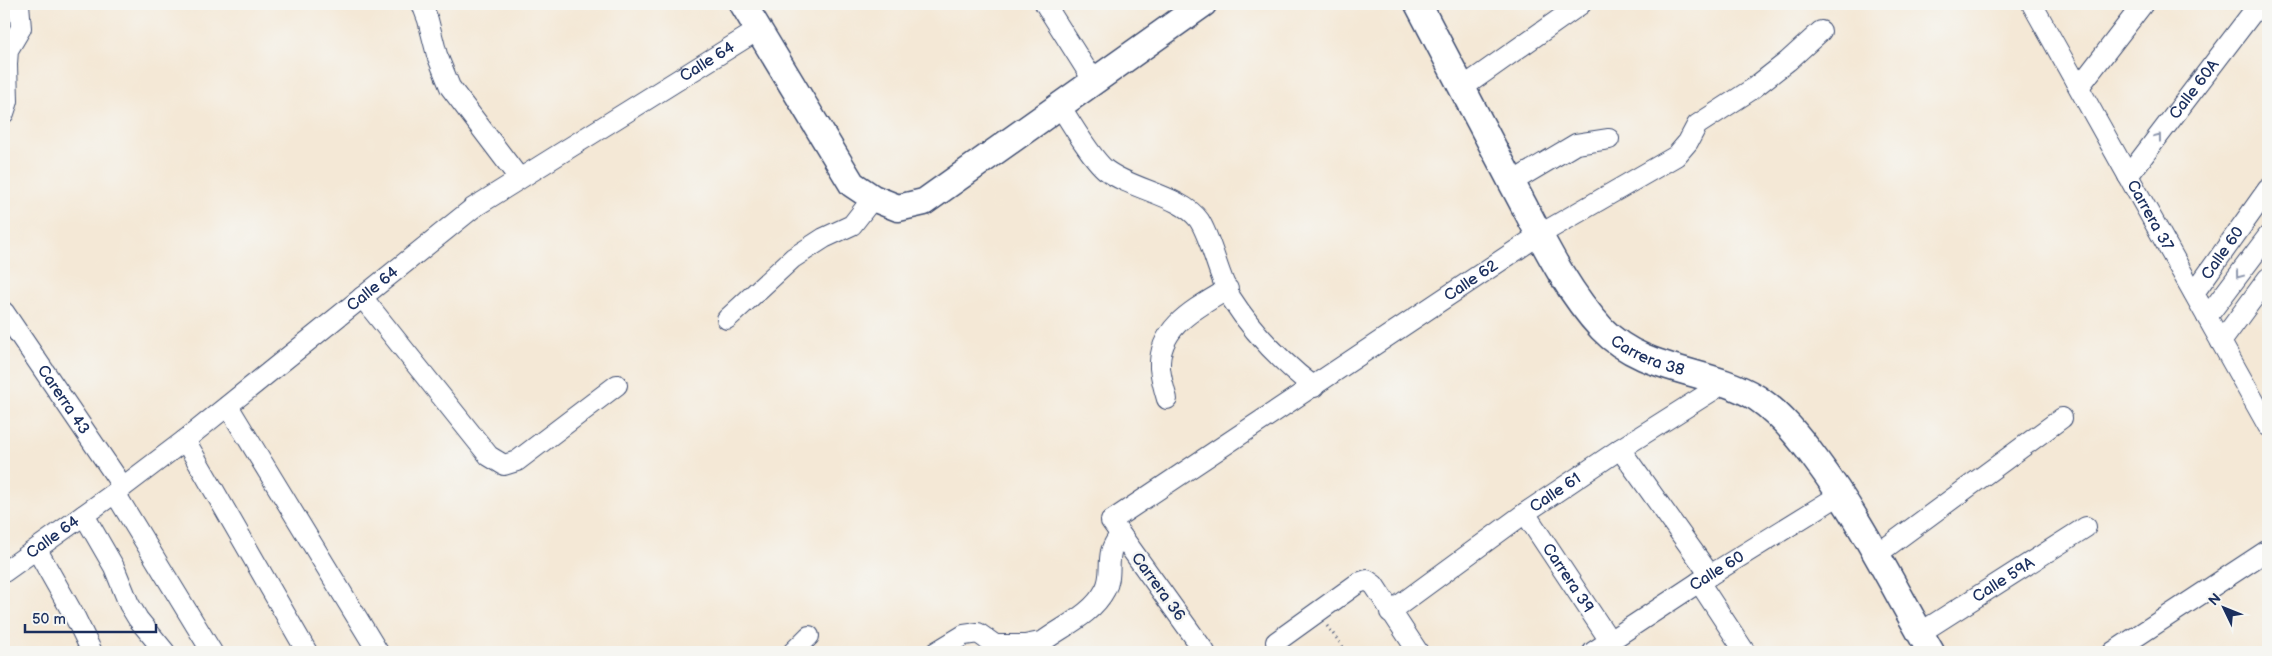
<svg xmlns="http://www.w3.org/2000/svg" width="2272" height="656" font-family="'Balsamiq Sans',sans-serif">
<style>
.lines{fill:none;stroke-linecap:round;stroke-linejoin:round}
.minor-casing{stroke:#3c4b70;stroke-width:22}
.major-casing{stroke:#3c4b70;stroke-width:29}
.path{stroke:#3c4b70;stroke-width:3;stroke-dasharray:1 4;stroke-linecap:butt}
.minor{stroke:#fff;stroke-width:20}
.major{stroke:#fff;stroke-width:26}
.oneway{stroke:#8d97ae}
.labels{text-anchor:middle;dominant-baseline:central;stroke-width:5;stroke-linejoin:round;paint-order:stroke}
.street-label{font-size:16px;fill:#1b2f5e;stroke:#f6f6f2}
</style>
<rect width="100%" height="100%" fill="#f6f6f2"/>
<filter id="ink" filterUnits="userSpaceOnUse"><feTurbulence type="fractalNoise" baseFrequency=".02" numOctaves="2"/><feDisplacementMap in="SourceGraphic" scale="10" xChannelSelector="R" yChannelSelector="G"/><feConvolveMatrix kernelMatrix="1 2 1 2 8 2 1 2 1" color-interpolation-filters="sRGB"/></filter>
<filter id="wash" filterUnits="userSpaceOnUse"><feTurbulence type="fractalNoise" baseFrequency=".0096" numOctaves="4" result="noise"/><feDisplacementMap in="SourceGraphic" scale="20" xChannelSelector="R" yChannelSelector="G"/><feGaussianBlur stdDeviation="1.12" result="paint"/><feColorMatrix in="noise" values="0 0 0 0 0 0 0 0 0 0 0 0 0 0 0 0 0 1.4 0 .05"/><feComposite in="paint" operator="in"/></filter>
<g filter="url(#wash)">
<rect width="100%" height="100%" fill="#f4e8d6"/>
</g>
<g filter="url(#ink)">
<g class="lines">
<g class="minor-casing">
<g id="minor">
<path d="M422,4l6,16 9,35 13,32 69,91"/>
<path d="M1045,4l48,76"/>
<path id="s1" d="M2032,4l236,422"/>
<path d="M2079,87l64,-83"/>
<path d="M1462,88l119,-84"/>
<path d="M1059,104c10,16 33,55 47,66 24,19 76,26 93,50 13,20 19,56 32,78 21,33 52,65 83,89"/>
<path d="M4,113l4,-12 -1,-37 1,-14 13,-22 -2,-24"/>
<path id="s2" d="M2128,176l131,-172"/>
<path d="M1512,182l64,-38 33,-5"/>
<path id="s3" d="M2194,293l74,-104"/>
<path d="M362,297l127,159 15,9 13,-4 100,-76"/>
<path id="s4" d="M4,312l119,175"/>
<path d="M2207,317l61,-81"/>
<path d="M727,319l66,-61 31,-20 28,-13 21,-27"/>
<path d="M2221,342l47,-64"/>
<path d="M1167,399c-3,-10 -6,-21 -7,-31 -2,-42 37,-60 68,-79"/>
<path d="M228,406l150,246"/>
<path d="M185,440l122,212"/>
<path d="M1620,449l90,126"/>
<path d="M115,493l97,159"/>
<path id="s5" d="M1525,513l85,128"/>
<path d="M84,515l30,52 15,37 9,15 27,33"/>
<path d="M37,550l39,69 16,33"/>
<path d="M1876,555l186,-137"/>
<path id="s6" d="M4,572l119,-85 62,-47 288,-232 285,-178"/>
<path d="M1699,582l46,70"/>
<path id="s7" d="M1390,612l135,-99 95,-64 106,-67"/>
<path id="s8" d="M1920,633l166,-106"/>
<path d="M1276,642l82,-59 9,-3 7,5 44,67"/>
<path d="M995,645h30l15,-3"/>
<path d="M793,652l16,-16"/>
<path d="M936,652l28,-17 14,-2 17,12 4,7"/>
<path d="M1030,652c22,-22 60,-33 75,-62 7,-12 3,-25 6,-38 1,-6 6,-12 9,-18"/>
<path id="s9" d="M1205,652l-94,-131 428,-286 137,-79 12,-14 9,-17 54,-35 37,-29 33,-30"/>
<path id="s10" d="M1593,652l106,-70 142,-88"/>
<path d="M2113,652l155,-102"/>
</g>
</g>
<g class="major-casing">
<g id="major">
<path d="M743,4l109,180 21,14 25,10 26,-6 279,-198"/>
<path id="s11" d="M1418,4c32,61 64,122 96,183 26,48 50,101 88,142 42,44 106,39 155,69 24,16 43,40 59,62 45,60 78,128 115,192"/>
</g>
</g>
<path class="path" d="M1327,626l20,26"/>
<use href="#minor" class="minor"/>
<use href="#major" class="major"/>
</g>
<defs><path id="oneway-chevron" d="M-2-3.5L2.5 0L-2 3.5" fill="none" stroke-width="1.6" stroke-linecap="round" stroke-linejoin="round" transform="scale(1.25)"/></defs>
<g class="oneway">
<use href="#oneway-chevron" transform="translate(2158 137) rotate(-53)"/>
<use href="#oneway-chevron" transform="translate(2239 275) rotate(127)"/>
</g>
</g>
<g class="labels">
<g class="street-label">
<text stroke="none"><textPath href="#s6" startOffset="870">Calle 64</textPath></text>
<text stroke="none"><textPath href="#s2" startOffset="109">Calle 60A</textPath></text>
<text stroke="none"><textPath href="#s1" startOffset="242">Carrera 37</textPath></text>
<text stroke="none"><textPath href="#s3" startOffset="49">Calle 60</textPath></text>
<text stroke="none"><textPath href="#s9" startOffset="594">Calle 62</textPath></text>
<text stroke="none"><textPath href="#s6" startOffset="465">Calle 64</textPath></text>
<text stroke="none"><textPath href="#s11" startOffset="428">Carrera 38</textPath></text>
<text stroke="none"><textPath href="#s4" startOffset="106">Carerra 43</textPath></text>
<text stroke="none"><textPath href="#s7" startOffset="204">Calle 61</textPath></text>
<text stroke="none"><textPath href="#s6" startOffset="60">Calle 64</textPath></text>
<text stroke="none"><textPath href="#s10" startOffset="148">Calle 60</textPath></text>
<text stroke="none"><textPath href="#s5" startOffset="78">Carrera 39</textPath></text>
<text stroke="none"><textPath href="#s8" startOffset="99">Calle 59A</textPath></text>
<text transform="translate(1158 587) rotate(54)">Carrera 36</text>
</g>
</g>
<rect width="2272" height="656" fill="none" stroke="#f6f6f2" stroke-width="20"/>
<g transform="translate(2224 608) rotate(313)" stroke="#f6f6f2" stroke-width="4" paint-order="stroke">
<path d="M0-4L9 19L0 12L-9 19Z" fill="#1b2f5e"/>
<text y="-8" font-size="14" font-weight="bold" text-anchor="middle" fill="#1b2f5e">N</text>
</g>
<path d="M25 624v8h131v-8" fill="none" stroke="#1b2f5e" stroke-width="2.5"/>
<text x="32" y="624" font-size="15" fill="#1b2f5e" stroke="#f6f6f2" stroke-width="4" paint-order="stroke">50 m</text>
</svg>
